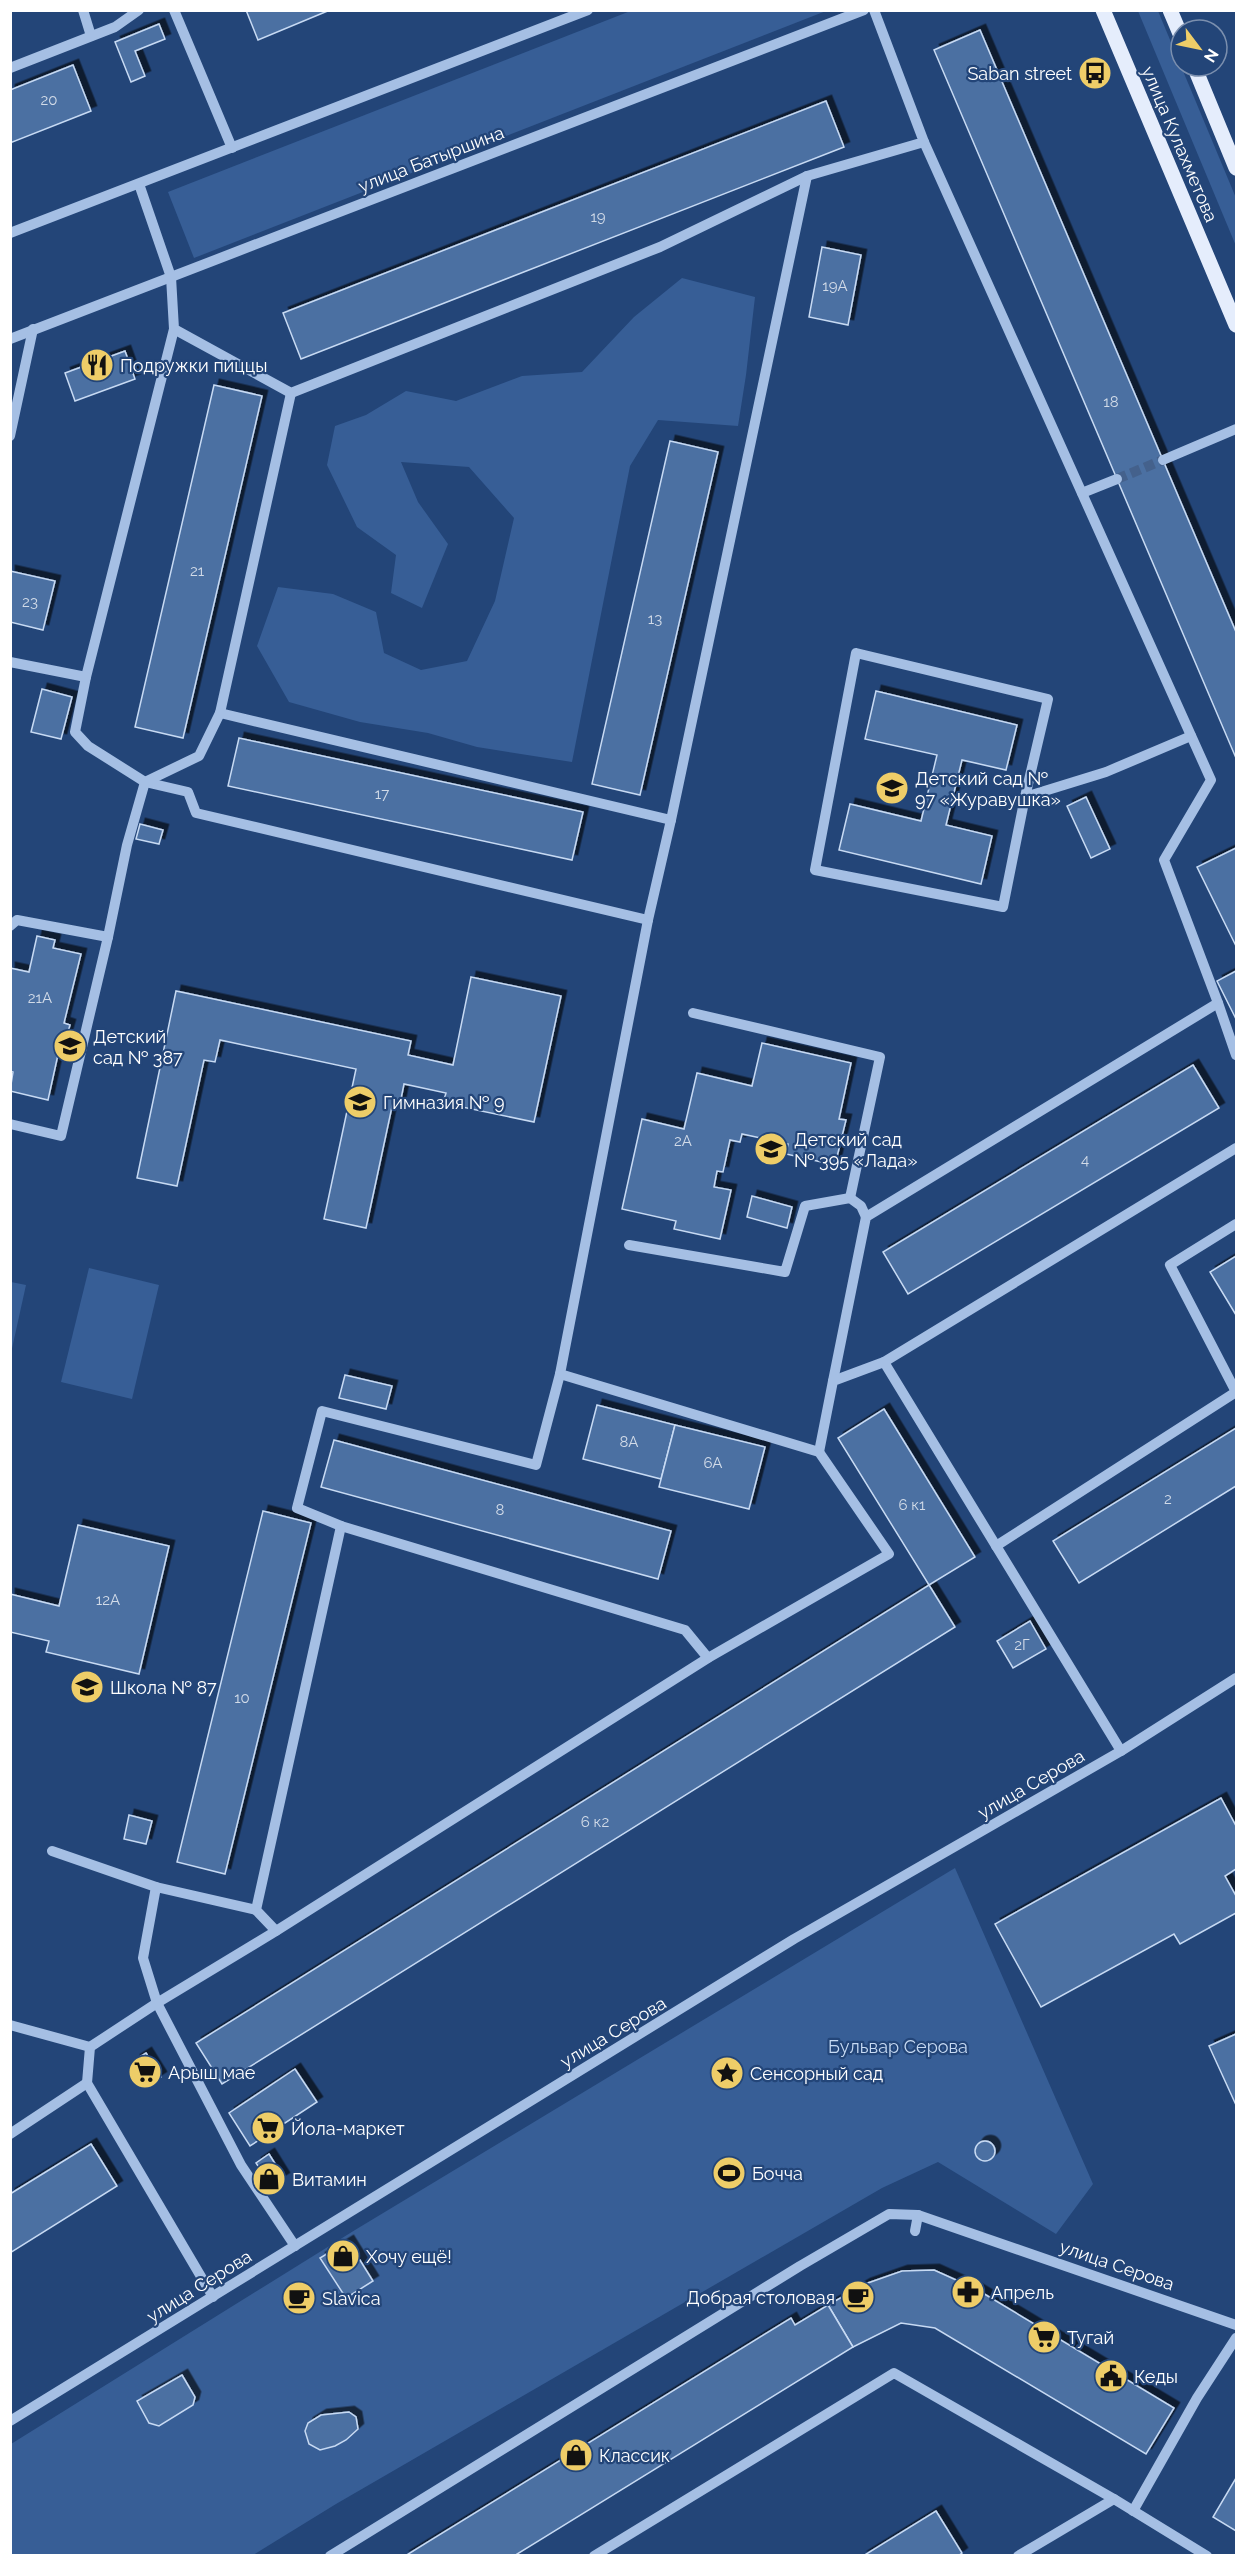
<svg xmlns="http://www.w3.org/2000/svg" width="1247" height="2566" font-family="Raleway,sans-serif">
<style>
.green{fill:#375e96}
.building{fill:#4b6fa2;stroke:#c7daf3;stroke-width:1.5;filter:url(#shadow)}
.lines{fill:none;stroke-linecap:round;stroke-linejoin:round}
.minor-tunnel{stroke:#44618c;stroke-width:10;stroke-dasharray:10 5;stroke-linecap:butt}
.minor{stroke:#a5bfe4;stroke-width:10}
.major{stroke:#e5edfc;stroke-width:15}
.labels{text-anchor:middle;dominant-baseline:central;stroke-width:4.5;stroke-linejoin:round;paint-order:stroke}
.number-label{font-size:15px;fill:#d2dbe8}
.poi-label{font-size:18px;fill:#fff;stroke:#234578;text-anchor:start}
.street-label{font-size:18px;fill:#fff;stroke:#234578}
.park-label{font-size:18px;fill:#c7daf3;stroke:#234578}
</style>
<defs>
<filter id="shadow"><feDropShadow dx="5.5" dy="-5.5" stdDeviation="0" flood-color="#0009"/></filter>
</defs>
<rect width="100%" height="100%" fill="#234578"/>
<g class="green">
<path d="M633,10l193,1 -632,247 -26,-66z"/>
<path d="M1138,11h20l78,187v48z"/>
<path d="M682,278l73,19 -9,78 -8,51 -80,-6 -28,46 -58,296 -95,-15 -49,-14 -68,-11 -71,-20 -32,-56 21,-59 55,7 43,18 8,41 37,17 46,-9 28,-60 19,-83 -45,-51 -68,-5 17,40 30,42 -26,64 -31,-15 5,-38 -39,-28 -30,-62 8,-39 31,-11 40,-24 50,10 66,-25 60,-4 52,-55z"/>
<path d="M89,1268l70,17 -27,114 -71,-17z"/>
<path d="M11,1282l15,3 -15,68 -1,-71z"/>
<path d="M955,1868l138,316 -37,50 -118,-72 -56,26 -546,316 -83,51 -242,1v-112l344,-214z"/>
</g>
<g class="building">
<path d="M246,10h84l-72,30z"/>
<path d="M159,24l6,15 -30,12 10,25 -14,6 -16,-40z"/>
<path d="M980,30l256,602v126l-302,-708z"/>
<path d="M73,65l18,46 -81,32v-53z"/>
<path d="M826,101l18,46 -543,212 -18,-46z"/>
<path d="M822,247l39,8 -13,70 -39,-8z"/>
<path d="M125,351l10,28 -60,22 -10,-28z"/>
<path d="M214,385l48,11 -79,342 -48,-11z"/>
<path d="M670,441l48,11 -78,343 -48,-11z"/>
<path d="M10,571l45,10 -12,49 -33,-8z"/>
<path d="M42,689l30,8 -11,42 -30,-7z"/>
<path d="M876,691l141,34 -11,45 -44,-10 -16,65 46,11 -11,48 -142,-34 11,-46 71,17 16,-66 -72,-16z"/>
<path d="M239,738l344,74 -11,48 -344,-74z"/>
<path d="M1086,797l24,52 -19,9 -24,-52z"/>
<path d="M140,824l23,6 -4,14 -23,-5z"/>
<path d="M1236,848v98l-39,-79z"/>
<path d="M37,936l18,4 -2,8 28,6 -17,69 6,2 -5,17 -4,-1 -13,59 -38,-9 3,-19 -3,-1v-103l19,4z"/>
<path d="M1236,971v48l-19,-38z"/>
<path d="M471,977l90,19 -27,126 -91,-19 3,-10 -42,-9 -4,20 -7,-2 -27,126 -42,-9 32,-150 -136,-29 -5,22 -11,-2 -27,126 -40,-8 39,-187 235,50 -3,14 45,10z"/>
<path d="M762,1043l89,20 -12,56 7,1 -11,45 -49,-11 2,-10 -46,-10 -2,8 -10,-2 -7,32 -6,-1 -3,16 17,3 -11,49 -46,-10 2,-8 -54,-12 20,-90 42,10 13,-56 55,13z"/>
<path d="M1193,1065l26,43 -311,186 -25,-42z"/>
<path d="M752,1196l40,11 -5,21 -40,-11z"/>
<path d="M1236,1256v59l-26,-43z"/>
<path d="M345,1375l47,11 -6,23 -47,-11z"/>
<path d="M597,1405l78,20 -14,54 -78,-20z"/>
<path d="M884,1409l91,148 -46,28 -91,-147z"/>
<path d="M675,1425l90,22 -16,62 -90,-22z"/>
<path d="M1236,1428v58l-157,97 -26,-42z"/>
<path d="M334,1440l337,91 -13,48 -337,-92z"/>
<path d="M263,1511l48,12 -86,351 -48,-12z"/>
<path d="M78,1525l91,21 -30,128 -93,-22 3,-11 -39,-9v-38l49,12z"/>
<path d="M929,1585l26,42 -733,457 -26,-41z"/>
<path d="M1030,1621l16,28 -33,19 -16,-27z"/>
<path d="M1221,1798l15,28v43l-11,7 11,20v17l-56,31 -6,-10 -133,73 -46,-83z"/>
<path d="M129,1815l23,6 -6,23 -22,-5z"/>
<path d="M1236,2034v71l-27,-59z"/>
<path d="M146,2053l15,24 -11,7 -15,-24z"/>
<path d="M295,2069l22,33 -67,44 -21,-33z"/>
<circle cx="985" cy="2151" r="10"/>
<path d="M91,2144l26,42 -107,67v-59z"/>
<path d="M269,2154l15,24 -13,8 -15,-23z"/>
<path d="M348,2241l25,40 -27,17 -26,-40z"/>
<path d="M934,2270l42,19 198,119 -28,46 -211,-126 -34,-5 -48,24 -25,-42 37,-21 37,-13z"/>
<path d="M828,2305l25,42 -339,209h-109l386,-238 4,7z"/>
<path d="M182,2375l13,22 -2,8 -34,21 -10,-3 -12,-22z"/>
<path d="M349,2412l7,5 2,12 -12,11 -11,6 -15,4 -11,-6 -4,-13 3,-8 13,-8z"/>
<path d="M1236,2478v53l-23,-14z"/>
<path d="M936,2511l26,42 -4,3h-95z"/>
</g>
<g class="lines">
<path class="minor-tunnel" d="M1117,479l46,-19"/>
<g class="minor">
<path d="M83,10l8,26"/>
<path d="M174,10l58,138"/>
<path d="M10,68l105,-41 24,-17"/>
<path d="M924,142l287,638 -47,80 54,143"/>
<path d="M139,184l32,93 3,52 117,64 369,-146 147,-71 117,-34 -50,-132"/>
<path d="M10,233l578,-223"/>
<path d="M174,329l-88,348 -11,55 13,14 57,36 43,10 8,21 452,107"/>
<path d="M10,339l854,-329"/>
<path d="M291,393l-71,320 451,107"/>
<path d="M10,436l23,-107"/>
<path d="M1163,460l73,-31"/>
<path d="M1082,493l35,-14"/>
<path d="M10,662l76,15"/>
<path d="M1025,797l-22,110 -188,-37 41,-217 192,46 -23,98 81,-25 85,-36"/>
<path d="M10,926l7,-6 91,17"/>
<path d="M693,1013l187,44 -30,141"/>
<path d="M10,1124l51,12 47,-199 19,-92 18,-63 54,-26 21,-43"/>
<path d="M629,1245l156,27 20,-66 45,-8 11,8 5,11"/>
<path d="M884,1362l352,-214"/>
<path d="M560,1374l-24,91 -214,-54 -25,97 44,18 344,104 23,28"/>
<path d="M833,1381l33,-164 352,-214 18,52"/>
<path d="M819,1452l14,-71 51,-19 237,389"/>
<path d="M996,1546l240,-154 -66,-127 66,-41"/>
<path d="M52,1851l104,36 100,23"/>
<path d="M156,1887l-13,71 14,45 84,162 54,81"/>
<path d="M276,1931l-20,-21 85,-384"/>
<path d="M10,2025l80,22"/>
<path d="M10,2134l77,-51"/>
<path d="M915,2231l3,-16"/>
<path d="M213,2297l-126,-214 3,-36 67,-44 119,-72 432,-273 181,-104 -70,-102 -259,-78 88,-454 23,-100 136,-644"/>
<path d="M10,2421l784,-482 327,-188 115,-73"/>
<path d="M1114,2499l93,57"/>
<path d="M1133,2511l64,-113 39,-60"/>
<path d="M330,2556l470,-290 89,-52 29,1 318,110"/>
<path d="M594,2556l300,-183 220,126 -96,57"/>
</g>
<g class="major">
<path d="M1103,10l133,315"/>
<path d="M1170,10l11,26"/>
<path d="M1194,66l42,102"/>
</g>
</g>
<defs>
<g id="bus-disc" transform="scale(1.725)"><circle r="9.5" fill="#eecd68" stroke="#234578"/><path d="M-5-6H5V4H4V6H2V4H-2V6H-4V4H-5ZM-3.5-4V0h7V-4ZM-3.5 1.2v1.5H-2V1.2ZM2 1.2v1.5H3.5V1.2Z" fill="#111"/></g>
<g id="restaurant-disc" transform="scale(1.725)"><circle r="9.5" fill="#eecd68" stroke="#234578"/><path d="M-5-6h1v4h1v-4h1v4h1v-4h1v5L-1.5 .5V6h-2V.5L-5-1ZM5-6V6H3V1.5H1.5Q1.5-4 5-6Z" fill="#111"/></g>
<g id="school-disc" transform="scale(1.725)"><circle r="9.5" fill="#eecd68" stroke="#234578"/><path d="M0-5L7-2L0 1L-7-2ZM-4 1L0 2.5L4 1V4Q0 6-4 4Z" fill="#111"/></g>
<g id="supermarket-disc" transform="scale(1.725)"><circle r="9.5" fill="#eecd68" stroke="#234578"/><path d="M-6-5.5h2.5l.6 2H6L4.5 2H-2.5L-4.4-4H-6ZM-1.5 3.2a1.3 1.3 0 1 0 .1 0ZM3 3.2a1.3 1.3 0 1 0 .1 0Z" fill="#111"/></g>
<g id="sight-disc" transform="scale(1.725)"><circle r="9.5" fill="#eecd68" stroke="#234578"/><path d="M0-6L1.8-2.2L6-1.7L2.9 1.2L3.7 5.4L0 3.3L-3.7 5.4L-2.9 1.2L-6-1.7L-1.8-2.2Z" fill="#111"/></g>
<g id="stadium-disc" transform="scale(1.725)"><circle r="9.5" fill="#eecd68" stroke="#234578"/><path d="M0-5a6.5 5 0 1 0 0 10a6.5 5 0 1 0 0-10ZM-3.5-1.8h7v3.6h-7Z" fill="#111"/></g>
<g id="shop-disc" transform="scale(1.725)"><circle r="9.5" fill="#eecd68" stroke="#234578"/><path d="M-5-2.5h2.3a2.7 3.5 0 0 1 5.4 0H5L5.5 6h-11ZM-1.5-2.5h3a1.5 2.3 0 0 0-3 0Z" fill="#111"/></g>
<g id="pharmacy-disc" transform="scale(1.725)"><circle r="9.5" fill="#eecd68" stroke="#234578"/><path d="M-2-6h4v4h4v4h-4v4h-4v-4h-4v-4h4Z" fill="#111"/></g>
<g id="cafe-disc" transform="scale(1.725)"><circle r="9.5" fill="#eecd68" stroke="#234578"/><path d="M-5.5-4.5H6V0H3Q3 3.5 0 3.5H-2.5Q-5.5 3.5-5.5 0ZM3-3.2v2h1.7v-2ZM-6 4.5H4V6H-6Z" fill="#111"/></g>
<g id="civic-disc" transform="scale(1.725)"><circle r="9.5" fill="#eecd68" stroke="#234578"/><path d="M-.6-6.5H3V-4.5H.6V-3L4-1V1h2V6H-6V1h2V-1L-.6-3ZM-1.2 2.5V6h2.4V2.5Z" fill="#111"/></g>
</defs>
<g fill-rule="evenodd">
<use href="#bus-disc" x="1095" y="73"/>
<use href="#restaurant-disc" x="97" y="365"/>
<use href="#school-disc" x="892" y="788"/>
<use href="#school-disc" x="70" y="1046"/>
<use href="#school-disc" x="360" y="1102"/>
<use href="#school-disc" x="771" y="1149"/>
<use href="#school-disc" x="87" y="1687"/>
<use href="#supermarket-disc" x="145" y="2072"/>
<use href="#sight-disc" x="727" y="2073"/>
<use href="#supermarket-disc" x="268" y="2128"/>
<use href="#stadium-disc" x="729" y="2173"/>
<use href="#shop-disc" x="269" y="2179"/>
<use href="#shop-disc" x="343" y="2256"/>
<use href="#pharmacy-disc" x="968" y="2292"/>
<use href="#cafe-disc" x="858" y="2297"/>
<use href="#cafe-disc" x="299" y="2298"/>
<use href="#supermarket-disc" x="1044" y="2337"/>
<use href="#civic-disc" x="1111" y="2376"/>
<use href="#shop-disc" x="576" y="2455"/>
</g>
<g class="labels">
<g class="number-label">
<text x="49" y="100">20</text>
<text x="598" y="217">19</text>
<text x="835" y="286">19А</text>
<text x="1111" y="402">18</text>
<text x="197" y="571">21</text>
<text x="30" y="602">23</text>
<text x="655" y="619">13</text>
<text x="382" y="794">17</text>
<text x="40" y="998">21А</text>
<text x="683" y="1141">2А</text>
<text x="1085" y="1160">4</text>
<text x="629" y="1442">8А</text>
<text x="713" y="1463">6А</text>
<text x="1168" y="1499">2</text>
<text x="912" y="1505">6 к1</text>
<text x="500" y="1510">8</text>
<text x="108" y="1600">12А</text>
<text x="1022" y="1645">2Г</text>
<text x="242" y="1698">10</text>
<text x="595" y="1822">6 к2</text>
</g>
<g class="poi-label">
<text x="1072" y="73" text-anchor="end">Saban street</text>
<text x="120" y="365">Подружки пиццы</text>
<text x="915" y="778">Детский сад №<tspan x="915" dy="21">97 «Журавушка»</tspan></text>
<text x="93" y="1036">Детский<tspan x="93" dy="21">сад № 387</tspan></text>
<text x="383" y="1102">Гимназия № 9</text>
<text x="794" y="1139">Детский сад<tspan x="794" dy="21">№ 395 «Лада»</tspan></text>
<text x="110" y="1687">Школа № 87</text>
<text x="168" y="2072">Арыш мае</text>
<text x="750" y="2073">Сенсорный сад</text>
<text x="291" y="2128">Йола-маркет</text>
<text x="752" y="2173">Бочча</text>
<text x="292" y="2179">Витамин</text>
<text x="366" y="2256">Хочу ещё!</text>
<text x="991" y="2292">Апрель</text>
<text x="835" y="2297" text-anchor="end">Добрая столовая</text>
<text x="322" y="2298">Slavica</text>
<text x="1067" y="2337">Тугай</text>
<text x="1134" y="2376">Кеды</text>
<text x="599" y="2455">Классик</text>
</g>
<g class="street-label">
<text transform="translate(1180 144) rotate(67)">улица Кулахметова</text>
<text transform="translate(431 159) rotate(-21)">улица Батыршина</text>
<text transform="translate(1031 1784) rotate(-30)">улица Серова</text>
<text transform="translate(613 2032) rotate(-31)">улица Серова</text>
<text transform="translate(1117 2265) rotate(19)">улица Серова</text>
<text transform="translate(199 2286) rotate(-32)">улица Серова</text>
</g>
<g class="park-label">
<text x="898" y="2046">Бульвар Серова</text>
</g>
</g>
<rect width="1247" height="2566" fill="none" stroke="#ffffff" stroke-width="24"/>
<g transform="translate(1199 48) rotate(122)"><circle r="28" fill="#234578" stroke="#7b8fae" stroke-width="1.5"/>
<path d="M0-4.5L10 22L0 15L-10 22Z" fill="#eecd68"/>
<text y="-9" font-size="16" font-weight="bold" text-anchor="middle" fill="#ffffff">N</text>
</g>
</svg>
